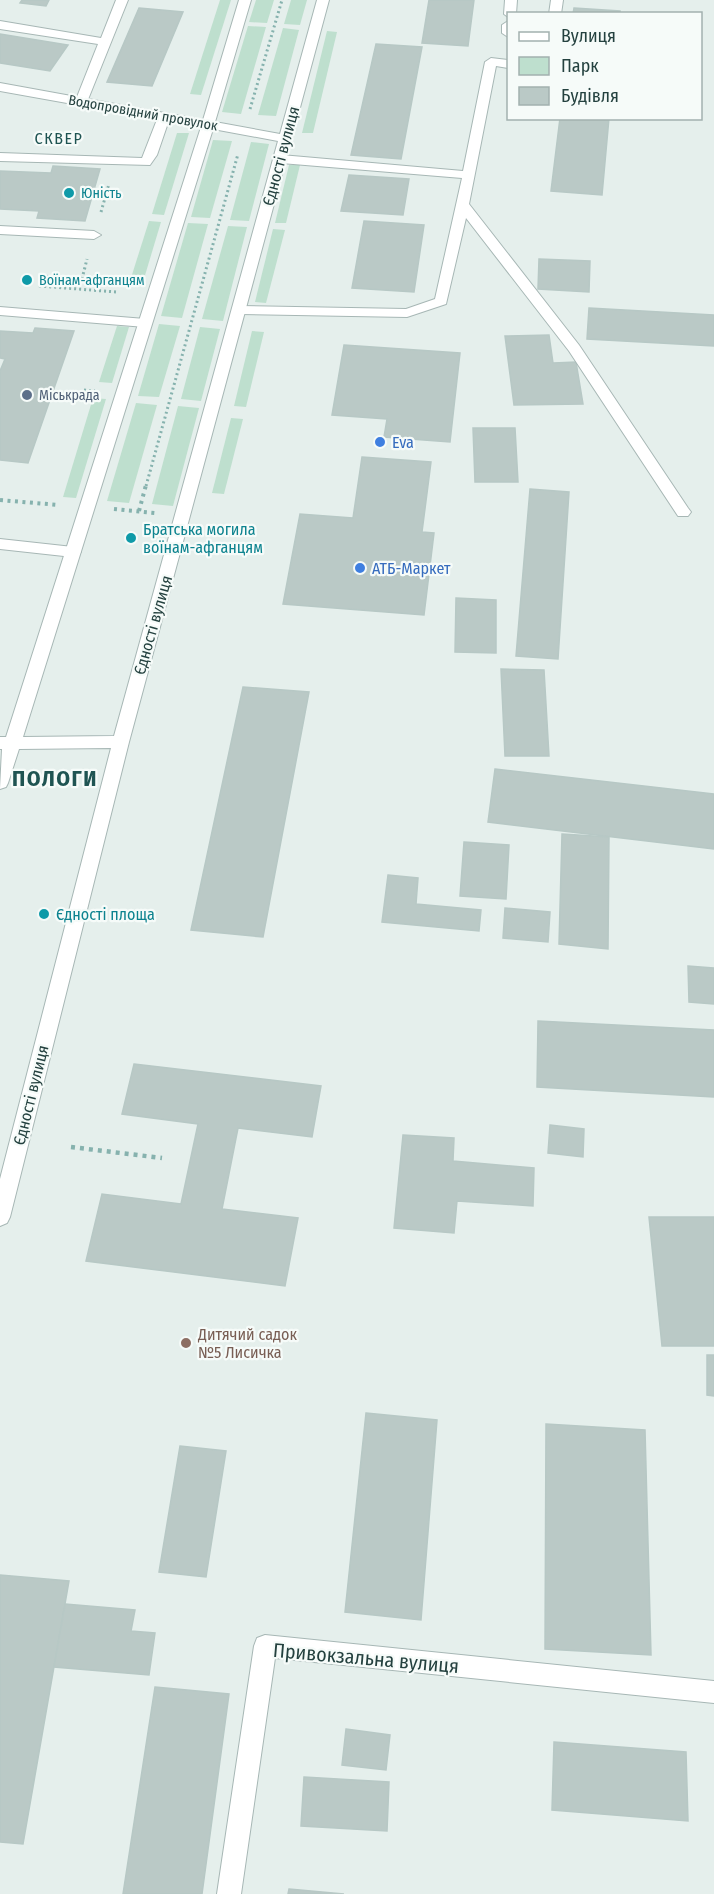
<svg xmlns="http://www.w3.org/2000/svg" width="714" height="1894" font-family="'Fira Sans Condensed',sans-serif">
<style>
.green{fill:#bedfce}
.building{fill:#bac9c6;stroke:#b7c8c5;stroke-width:1.5}
.lines{fill:none;stroke-linecap:round;stroke-linejoin:round}
.lane-casing{stroke:#a7b7b5;stroke-width:2}
.street-casing{stroke:#a7b7b5;stroke-width:2}
.path-far2{stroke:#86b2ae;stroke-width:3;stroke-dasharray:2 3;stroke-linecap:butt}
.path-far1{stroke:#86b2ae;stroke-width:4;stroke-dasharray:3 4.5;stroke-linecap:butt}
.path{stroke:#86b2ae;stroke-width:4.5;stroke-dasharray:4 5;stroke-linecap:butt}
.lane{fill:#fff;fill-rule:evenodd}
.street{fill:#fff;fill-rule:evenodd}
.culture-dot{fill:#0f9aa8;stroke:#f6fbf9;stroke-width:2}
.service-dot{fill:#5c6f8a;stroke:#f6fbf9;stroke-width:2}
.shop-dot{fill:#3f7fe0;stroke:#f6fbf9;stroke-width:2}
.education-dot{fill:#8d6e63;stroke:#f6fbf9;stroke-width:2}
.labels{text-anchor:middle;dominant-baseline:central;stroke-width:4.5;stroke-linejoin:round;paint-order:stroke}
.far-street-label{font-size:14px;fill:#24413f;stroke:#f6fbf9}
.far-culture-label{font-size:14px;fill:#0d838f;stroke:#f6fbf9;text-anchor:start}
.far-service-label{font-size:14px;fill:#4e5e75;stroke:#f6fbf9;text-anchor:start}
.far-quarter-label{font-size:16px;letter-spacing:1.5px;fill:#1f5452;stroke:#f6fbf9}
.street-label{font-size:16px;fill:#24413f;stroke:#f6fbf9}
.shop-label{font-size:16px;fill:#366cbe;stroke:#f6fbf9;text-anchor:start}
.culture-label{font-size:16px;fill:#0d838f;stroke:#f6fbf9;text-anchor:start}
.education-label{font-size:16px;fill:#785e54;stroke:#f6fbf9;text-anchor:start}
.near-street-label{font-size:20px;fill:#24413f;stroke:#f6fbf9}
.district-label{font-size:22px;font-weight:bold;letter-spacing:1.5px;fill:#1f5452;stroke:#f6fbf9}
</style>
<rect width="100%" height="100%" fill="#e5efec"/>
<g class="green">
<path d="M220,0h11l-30,95 -11,-1z"/>
<path d="M256,0h18l-7,23 -18,-1z"/>
<path d="M291,0h16l-7,25 -16,-1z"/>
<path d="M248,26l18,1 -25,87 -19,-2z"/>
<path d="M283,28l16,2 -23,86 -18,-1z"/>
<path d="M327,31l10,1 -24,101h-11z"/>
<path d="M177,133h12l-25,82 -12,-1z"/>
<path d="M213,140l19,1 -22,77 -19,-1z"/>
<path d="M251,142l18,2 -20,77 -19,-1z"/>
<path d="M289,165h11l-14,58h-11z"/>
<path d="M149,221l12,1 -18,60 -13,-1z"/>
<path d="M188,223l20,1 -26,94 -21,-2z"/>
<path d="M228,226l19,1 -24,94 -21,-2z"/>
<path d="M273,229l12,1 -19,73 -11,-1z"/>
<path d="M159,324l21,2 -21,71 -21,-1z"/>
<path d="M117,326l12,1 -17,56 -13,-1z"/>
<path d="M200,327l20,2 -19,72 -20,-2z"/>
<path d="M252,331l12,1 -18,75 -12,-1z"/>
<path d="M93,398l13,1 -30,99 -13,-1z"/>
<path d="M136,403l21,2 -28,98 -22,-2z"/>
<path d="M178,406l21,2 -26,98 -21,-2z"/>
<path d="M231,418l12,1 -19,75 -12,-1z"/>
</g>
<g class="building">
<path d="M22,0h27l-3,6 -26,-3z"/>
<path d="M429,0h45l-6,46 -46,-3z"/>
<path d="M139,8l44,4 -31,74 -45,-4z"/>
<path d="M574,8l46,3v3h-47z"/>
<path d="M0,34l68,11 -18,26 -50,-8z"/>
<path d="M376,44l46,3 -21,112 -50,-4z"/>
<path d="M560,118h49l-7,77 -51,-4z"/>
<path d="M53,166l47,3 -15,52 -48,-3 2,-7 -39,-2v-38l51,2z"/>
<path d="M349,175l60,4 -6,36 -62,-4z"/>
<path d="M364,221l60,4 -10,67 -62,-4z"/>
<path d="M539,259l51,2 -1,31 -51,-3z"/>
<path d="M589,308l125,7v31l-127,-7z"/>
<path d="M35,328l39,3 -46,132 -28,-3v-89l5,-12 -5,-1v-27l33,2z"/>
<path d="M549,335l4,28 23,-1 7,42 -69,1 -9,-69z"/>
<path d="M344,345l116,8 -10,89 -66,-5 3,-18 -55,-4z"/>
<path d="M473,428h42l3,54h-43z"/>
<path d="M362,457l69,5 -9,70 12,1 -10,82 -141,-11 17,-90 53,4z"/>
<path d="M530,489l39,3 -11,167 -42,-3z"/>
<path d="M456,598l40,2v53l-41,-1z"/>
<path d="M501,669l43,1 5,86h-44z"/>
<path d="M243,687l66,5 -46,245 -72,-7z"/>
<path d="M495,769l219,25v55l-226,-27z"/>
<path d="M562,834l47,3 -1,112 -49,-5z"/>
<path d="M464,842l45,3 -3,54 -46,-3z"/>
<path d="M388,875l30,3 -2,26 65,6 -2,21 -97,-9z"/>
<path d="M505,908l45,4 -2,30 -45,-4z"/>
<path d="M688,966l26,2v36l-25,-2z"/>
<path d="M538,1021l176,9v67l-177,-10z"/>
<path d="M134,1064l187,22 -9,51 -74,-9 -16,81 76,9 -13,68 -199,-25 16,-67 79,10 17,-80 -76,-10z"/>
<path d="M550,1125l34,4 -1,28 -35,-4z"/>
<path d="M403,1135l51,3 -1,23 81,7 -1,38 -76,-5 -3,32 -60,-5z"/>
<path d="M649,1217h65v129h-52z"/>
<path d="M707,1355h7v41l-7,-1z"/>
<path d="M366,1413l71,7 -16,200 -76,-8z"/>
<path d="M546,1424l99,6 6,225 -106,-6z"/>
<path d="M180,1446l46,5 -20,126 -47,-5z"/>
<path d="M0,1575l69,6 -46,263 -23,-2z"/>
<path d="M65,1604l70,6 -4,21 24,2 -6,42 -95,-8z"/>
<path d="M155,1687l74,7 -27,200h-79z"/>
<path d="M346,1729l44,6 -4,35 -44,-5z"/>
<path d="M554,1742l132,10 2,69 -136,-11z"/>
<path d="M304,1777l85,5 -2,49 -86,-5z"/>
<path d="M289,1889l55,5h-56z"/>
</g>
<g class="lines">
<g class="lane-casing">
<g id="lane">
<path d="M116,0h12l-41,102 -6,4 -6,-4 23,-58 -98,-15v-8l101,17z"/>
<path d="M505,0h12l-1,14h-8v3l-4,-3z"/>
<path d="M551,0h12l-2,14h-12z"/>
<path d="M508,21v16l-6,-4v-8z"/>
<path d="M491,58l17,2v8l-12,-2 -27,138 110,141 109,163 3,4 -3,4h-10l-109,-165 -103,-133 -20,86 -39,13 -167,-3 -7,-4 7,-4 166,3 29,-10 27,-121 -181,-15 -6,-4 6,-4 182,16 22,-109z"/>
<path d="M164,113l6,4 -13,38 -7,10 -150,-4v-8l142,5 16,-41z"/>
<path d="M0,226l94,5 7,4 -7,4 -94,-5z"/>
<path d="M0,307l145,12 7,4 -7,4 -145,-12z"/>
<path d="M0,539l73,8 8,5 -8,5 -73,-8z"/>
</g>
</g>
<g class="street-casing">
<g id="street">
<path d="M239,0h12l-36,122 65,12 37,-134h12l-200,742 -119,475 -3,6 -7,3v-47l111,-431 -92,1 -11,34 -2,4 -6,2 2,-40h-2v-12h6l195,-610 -201,-36v-8l203,37zM213,129l65,12 -164,595 -91,1z"/>
<path d="M265,1635l449,46v22l-439,-45 -34,236h-24l37,-248 3,-8z"/>
</g>
</g>
<g class="path-far2">
<path d="M250,109l32,-109"/>
<path d="M101,212l8,-28"/>
<path d="M82,279l5,-20"/>
<path d="M116,292l-76,-6 3,-10 77,6"/>
<path d="M84,390l11,1"/>
<path d="M146,486l92,-332"/>
</g>
<g class="path-far1">
<path d="M0,500l59,5"/>
<path d="M114,509l41,4"/>
<path d="M139,511l7,-26"/>
</g>
<path class="path" d="M71,1147l91,11"/>
<use href="#lane" class="lane"/>
<use href="#street" class="street"/>
</g>
<g class="culture-dot">
<circle cx="69" cy="193" r="6"/>
<circle cx="27" cy="280" r="6"/>
<circle cx="131" cy="538" r="6"/>
<circle cx="44" cy="914" r="6"/>
</g>
<circle class="service-dot" cx="27" cy="395" r="6"/>
<g class="shop-dot">
<circle cx="380" cy="442" r="6"/>
<circle cx="360" cy="568" r="6"/>
</g>
<circle class="education-dot" cx="186" cy="1343" r="6"/>
<g class="labels">
<g class="far-street-label">
<text transform="translate(143 113) rotate(10)">Водопровідний провулок</text>
</g>
<g class="far-culture-label">
<text x="81" y="193">Юність</text>
<text x="39" y="280">Воїнам-афганцям</text>
</g>
<g class="far-service-label">
<text x="39" y="395">Міськрада</text>
</g>
<g class="far-quarter-label">
<text x="59" y="138">СКВЕР</text>
</g>
<g class="street-label">
<text transform="translate(281 156) rotate(-75)">Єдності вулиця</text>
<text transform="translate(153 625) rotate(-74)">Єдності вулиця</text>
<text transform="translate(31 1095) rotate(-76)">Єдності вулиця</text>
</g>
<g class="shop-label">
<text x="392" y="442">Eva</text>
<text x="372" y="568">АТБ-Маркет</text>
</g>
<g class="culture-label">
<text x="143" y="529">Братська могила<tspan x="143" dy="18">воїнам-афганцям</tspan></text>
<text x="56" y="914">Єдності площа</text>
</g>
<g class="education-label">
<text x="198" y="1334">Дитячий садок<tspan x="198" dy="18">№5 Лисичка</tspan></text>
</g>
<g class="near-street-label">
<text transform="translate(366 1658) rotate(5)">Привокзальна вулиця</text>
</g>
<g class="district-label">
<text x="55" y="778">ПОЛОГИ</text>
</g>
</g>
<rect x="507" y="12" width="195" height="108" fill="#f6fbf9" stroke="#a2b1af" stroke-width="1.5"/>
<rect x="519" y="32" width="30" height="9" fill="#ffffff" stroke="#a2b1af" stroke-width="1.5"/>
<text x="561" y="42" font-size="18" fill="#24413f">Вулиця</text>
<rect x="519" y="57" width="30" height="18" fill="#bedfce" stroke="#a2b1af" stroke-width="1.5"/>
<text x="561" y="72" font-size="18" fill="#24413f">Парк</text>
<rect x="519" y="87" width="30" height="18" fill="#bac9c6" stroke="#a2b1af" stroke-width="1.5"/>
<text x="561" y="102" font-size="18" fill="#24413f">Будівля</text>
</svg>
